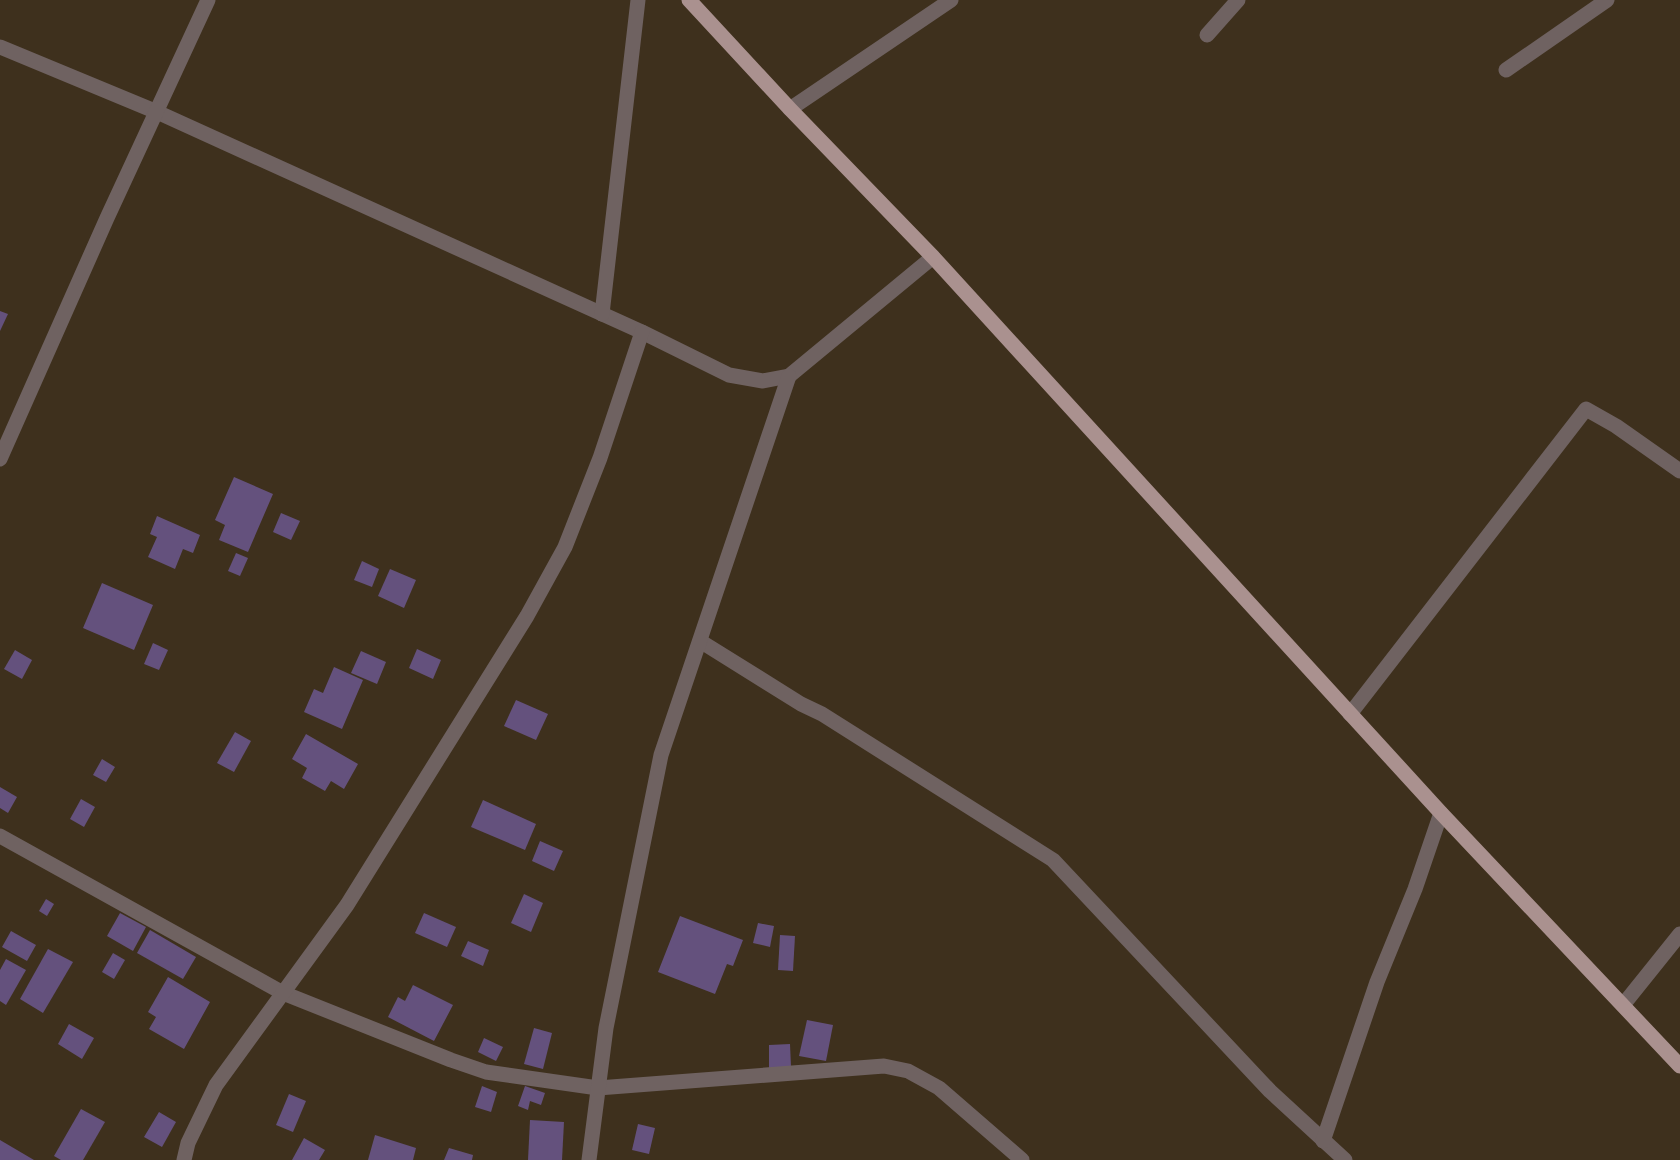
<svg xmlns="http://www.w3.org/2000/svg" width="1680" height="1160" font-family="'Varela Round',sans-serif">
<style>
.building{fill:#64517d}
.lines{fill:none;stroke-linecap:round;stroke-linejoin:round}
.minor{stroke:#6f6261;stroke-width:15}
.major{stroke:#aa918f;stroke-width:15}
</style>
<rect width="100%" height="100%" fill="#3e301d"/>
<g class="building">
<path d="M0,311l8,3 -8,17z"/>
<path d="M234,477l39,17 -25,58 -29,-12 6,-15 -10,-5z"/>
<path d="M281,513l19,8 -9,19 -18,-8z"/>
<path d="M157,516l43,19 -7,18 -10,-4 -8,20 -27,-12 9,-20 -7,-3z"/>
<path d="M236,553l12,5 -8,18 -12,-5z"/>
<path d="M362,561l17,8 -7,18 -18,-7z"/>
<path d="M390,569l26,11 -12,28 -26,-12z"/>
<path d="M102,583l51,22 -19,45 -51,-22z"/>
<path d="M153,643l15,7 -9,20 -15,-6z"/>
<path d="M417,649l24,11 -8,19 -24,-11z"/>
<path d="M15,650l17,10 -10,19 -18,-10z"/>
<path d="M361,651l25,11 -9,22 -26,-11z"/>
<path d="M334,667l29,13 -21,49 -38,-17 10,-23 9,4z"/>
<path d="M516,700l32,14 -12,26 -32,-14z"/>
<path d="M235,732l16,9 -17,31 -17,-9z"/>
<path d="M306,734l52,30 -14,25 -13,-8 -6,10 -23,-13 5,-10 -15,-9z"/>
<path d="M102,759l13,8 -9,15 -13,-7z"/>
<path d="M0,787l17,10 -9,16 -8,-5z"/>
<path d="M81,799l14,8 -11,20 -14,-8z"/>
<path d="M483,800l53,24 -11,26 -54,-23z"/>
<path d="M540,841l23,10 -9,20 -22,-10z"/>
<path d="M524,894l19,9 -12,29 -20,-9z"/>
<path d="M46,899l8,5 -7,12 -8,-5z"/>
<path d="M120,913l26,14 -13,24 -26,-15z"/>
<path d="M424,913l32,14 -9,20 -32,-14z"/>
<path d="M680,916l63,24 -10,26 -6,-2 -12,30 -57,-22z"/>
<path d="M758,923l16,3 -4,21 -17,-4z"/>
<path d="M150,930l46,27 -13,22 -46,-26z"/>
<path d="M11,931l25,14 -9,16 -25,-14z"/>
<path d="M780,935l15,1 -2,35 -15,-1z"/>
<path d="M468,941l21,9 -6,16 -22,-10z"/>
<path d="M48,949l25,13 -30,51 -23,-14z"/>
<path d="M113,953l12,7 -11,19 -12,-7z"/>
<path d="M6,959l20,11 -20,35 -6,-4v-31z"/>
<path d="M168,977l42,25 -26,47 -35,-20 7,-12 -8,-5z"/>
<path d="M413,985l40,20 -19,36 -46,-24 10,-20 7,4z"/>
<path d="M807,1020l26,5 -7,36 -27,-5z"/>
<path d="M69,1024l25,14 -12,21 -24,-15z"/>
<path d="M534,1028l18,5 -9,36 -19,-5z"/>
<path d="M484,1038l19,9 -7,14 -18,-9z"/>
<path d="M790,1044l1,23 -22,1v-23z"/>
<path d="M482,1086l15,6 -6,20 -16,-5z"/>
<path d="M525,1086l20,7 -4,12 -11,-4 -2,9 -10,-4z"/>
<path d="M289,1094l17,7 -13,31 -17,-7z"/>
<path d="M81,1109l24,13 -22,38h-22l-7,-4z"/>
<path d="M159,1112l17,10 -14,25 -18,-10z"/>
<path d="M530,1120l34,2 -2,38h-34z"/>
<path d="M638,1124l17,4 -6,26 -17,-4z"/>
<path d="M375,1135l41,13 -3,12h-45z"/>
<path d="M304,1138l21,12 -6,10h-27z"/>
<path d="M0,1140l34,20h-34z"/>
<path d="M449,1148l24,7 -1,5h-28z"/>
</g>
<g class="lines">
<g class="minor">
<path d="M1207,35l31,-35"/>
<path d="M0,47l157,65 485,220 87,43 34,6 26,-5 144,-119"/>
<path d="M1506,70l101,-70"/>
<path d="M790,109l161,-109"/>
<path d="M602,314l36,-314"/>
<path d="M0,459l107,-241 101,-218"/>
<path d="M700,641l101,63 21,10 231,146 217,231 75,69"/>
<path d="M1350,714l236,-305 30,17 64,45"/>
<path d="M0,836l283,157 168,67 35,12 112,16 286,-22 24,5 31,17 83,72"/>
<path d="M1623,1005l57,-71"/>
<path d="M1323,1141l54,-159 38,-93 26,-76"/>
<path d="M184,1160l4,-17 28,-58 131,-180 180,-289 38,-69 35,-89 42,-126"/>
<path d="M589,1160l17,-132 55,-273 128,-379"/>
</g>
<path class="major" d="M689,0l101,109 143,148 508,556 239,253"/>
</g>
</svg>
